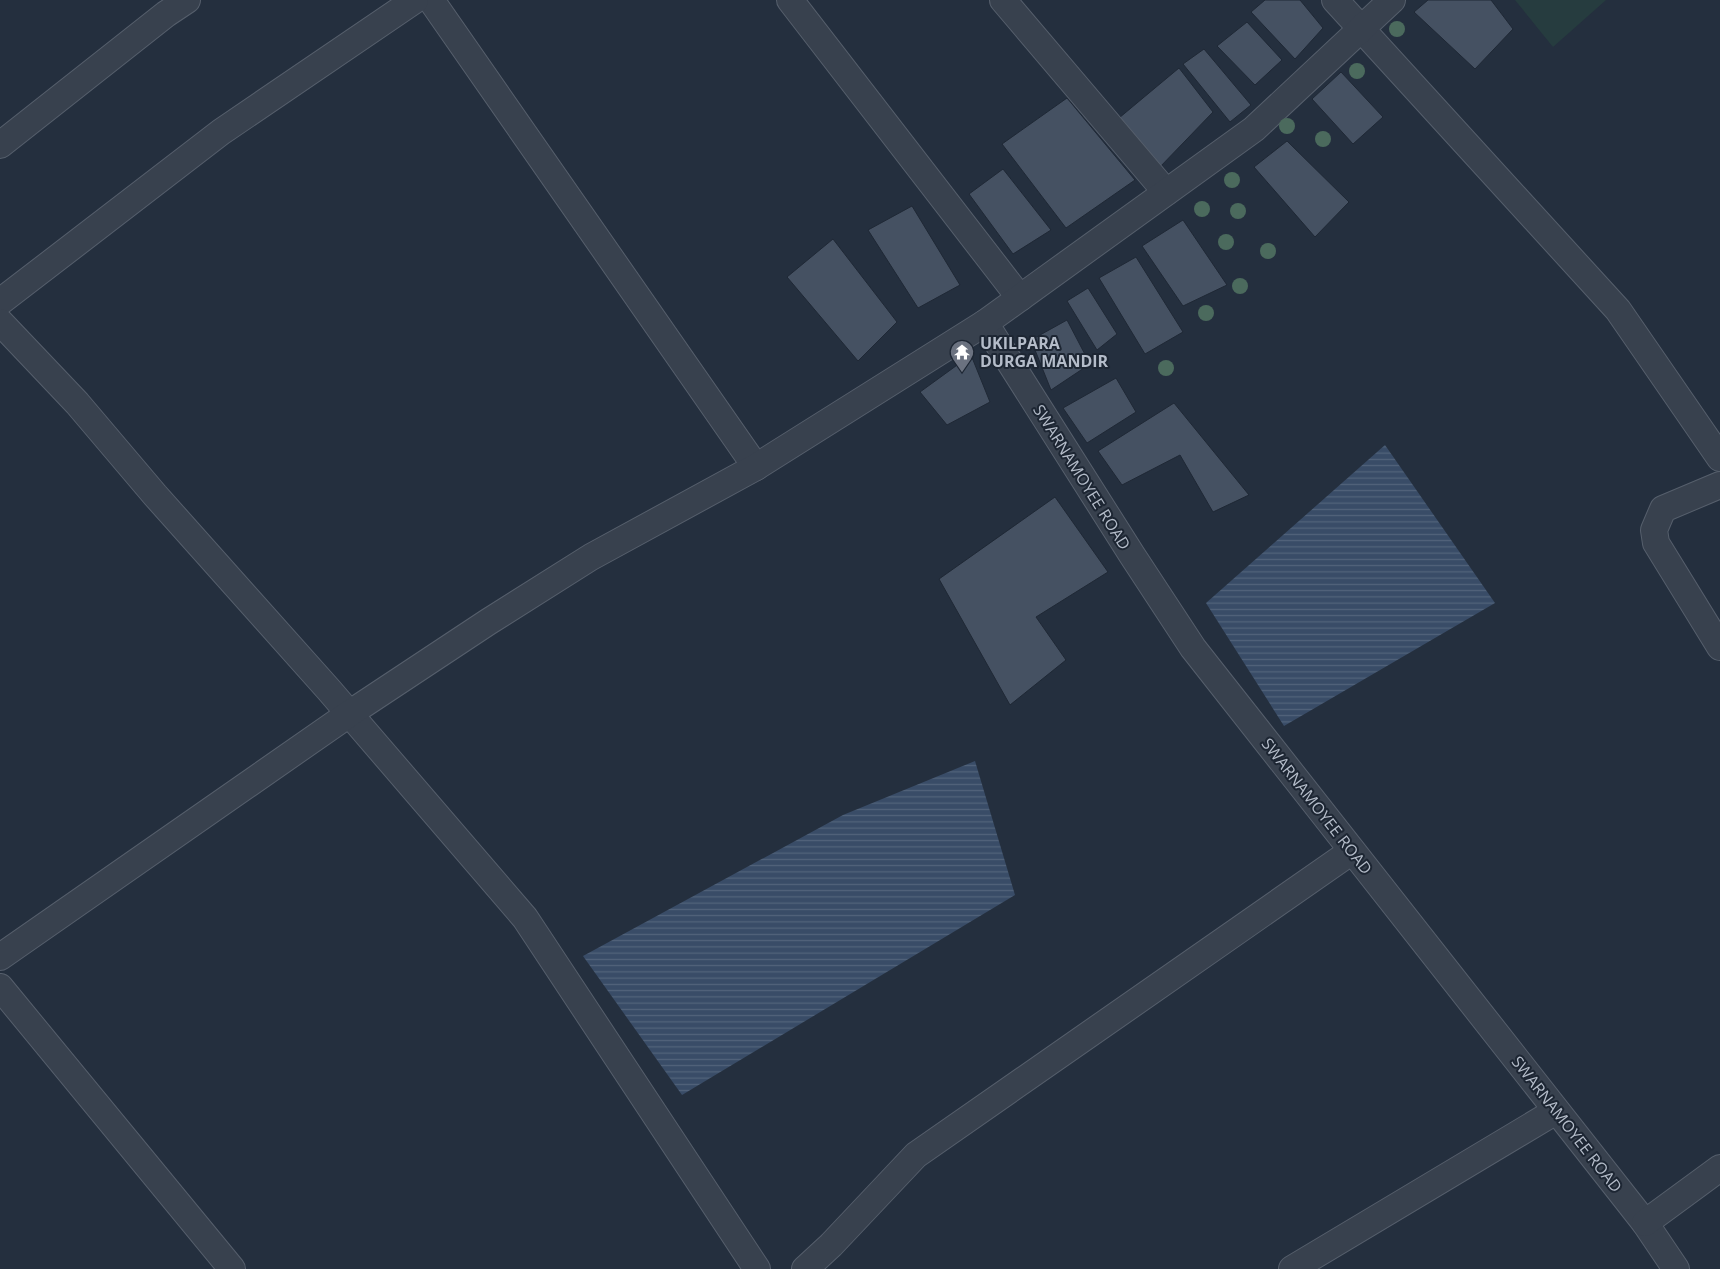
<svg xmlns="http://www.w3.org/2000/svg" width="1720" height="1269" font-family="'Open Sans',sans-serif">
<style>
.grass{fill:#263c3f}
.water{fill:url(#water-rules)}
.building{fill:#455162;stroke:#1f2835}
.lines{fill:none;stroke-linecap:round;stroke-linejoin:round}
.street-casing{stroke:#565f6c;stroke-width:28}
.street{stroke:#38414e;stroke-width:26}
.tree{fill:#4b6a5d}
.labels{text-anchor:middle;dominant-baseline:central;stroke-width:4;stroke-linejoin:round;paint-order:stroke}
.poi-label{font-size:16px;font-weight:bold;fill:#b4bcc9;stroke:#1d2633;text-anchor:start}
.street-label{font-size:16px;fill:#b4bcc9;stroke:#1d2633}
</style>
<defs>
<pattern id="water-rules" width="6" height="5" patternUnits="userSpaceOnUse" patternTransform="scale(1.25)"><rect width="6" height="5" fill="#394c67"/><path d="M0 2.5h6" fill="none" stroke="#53647b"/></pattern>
</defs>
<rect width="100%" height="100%" fill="#242f3e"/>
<path class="grass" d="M1515,0h91l-53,47z"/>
<g class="water">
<path d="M1385,445l110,158 -211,123 -78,-123z"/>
<path d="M975,761l40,134 -333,200 -99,-139 260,-141z"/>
</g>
<g class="building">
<path d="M1265,0h35l23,28 -28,31 -44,-47z"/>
<path d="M1428,0h63l22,29 -38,40 -61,-57z"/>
<path d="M1247,22l35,38 -27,25 -38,-39z"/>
<path d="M1204,49l47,56 -21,17 -47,-58z"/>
<path d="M1179,68l34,44 -54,56 -46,-45z"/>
<path d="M1341,72l42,45 -30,27 -41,-45z"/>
<path d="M1067,98l68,82 -69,48 -64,-84z"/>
<path d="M1287,141l62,61 -34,35 -61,-70z"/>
<path d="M1003,169l48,61 -38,24 -44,-60z"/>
<path d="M912,206l48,79 -42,23 -50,-78z"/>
<path d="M1183,220l44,65 -44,21 -41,-60z"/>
<path d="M833,239l64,83 -39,39 -71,-84z"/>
<path d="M1136,257l47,75 -38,22 -46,-76z"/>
<path d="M1088,288l29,46 -20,16 -30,-49z"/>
<path d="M1067,320l23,44 -39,26 -20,-50z"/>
<path d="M971,355l19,47 -43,23 -27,-33z"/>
<path d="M1116,378l20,34 -49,31 -24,-35z"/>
<path d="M1174,403l75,92 -36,17 -33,-57 -58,30 -24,-34z"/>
<path d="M1055,497l53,75 -72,45 30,43 -56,45 -71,-126z"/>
</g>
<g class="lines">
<g class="street-casing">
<g id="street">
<path d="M431,0l325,467"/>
<path d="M790,0l230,298"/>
<path d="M1003,0l163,192"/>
<path d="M1335,0l283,310 102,148"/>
<path d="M0,145l166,-131 21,-14"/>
<path d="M0,302l221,-170 194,-132"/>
<path d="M0,322l77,81 78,92 174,195 196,228 232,351"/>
<path d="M985,323l147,232 61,93 452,575 31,46"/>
<path d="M1720,485l-57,24 -9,21 2,13 64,104"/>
<path d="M0,957l349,-243 139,-92 103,-65 165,-90 229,-144 269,-194 138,-129"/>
<path d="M0,987l232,282"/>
<path d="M1645,1223l75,-55"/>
<path d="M805,1269l26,-24 85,-90 436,-304"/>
<path d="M1292,1269l264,-158"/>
</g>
</g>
<use href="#street" class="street"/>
</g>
<g class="tree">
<circle cx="1397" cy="29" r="8"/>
<circle cx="1357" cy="71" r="8"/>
<circle cx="1287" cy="126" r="8"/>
<circle cx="1323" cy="139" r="8"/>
<circle cx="1232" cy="180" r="8"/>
<circle cx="1202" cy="209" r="8"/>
<circle cx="1238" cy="211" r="8"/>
<circle cx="1226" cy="242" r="8"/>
<circle cx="1268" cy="251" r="8"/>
<circle cx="1240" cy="286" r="8"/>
<circle cx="1206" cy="313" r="8"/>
<circle cx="1166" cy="368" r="8"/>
</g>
<defs>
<g id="temple-pin" transform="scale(1.25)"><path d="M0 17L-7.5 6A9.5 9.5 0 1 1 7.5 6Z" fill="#6b7280" stroke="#1d2633"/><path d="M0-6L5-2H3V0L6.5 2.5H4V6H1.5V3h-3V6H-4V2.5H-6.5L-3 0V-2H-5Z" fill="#fff"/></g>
</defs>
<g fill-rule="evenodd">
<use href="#temple-pin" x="962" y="352"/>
</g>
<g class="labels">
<g class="poi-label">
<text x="980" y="343">UKILPARA<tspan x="980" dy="18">DURGA MANDIR</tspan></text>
</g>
<g class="street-label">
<text transform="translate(1082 477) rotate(58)">SWARNAMOYEE ROAD</text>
<text transform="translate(1317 806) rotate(52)">SWARNAMOYEE ROAD</text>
<text transform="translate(1567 1124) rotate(52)">SWARNAMOYEE ROAD</text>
</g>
</g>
</svg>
